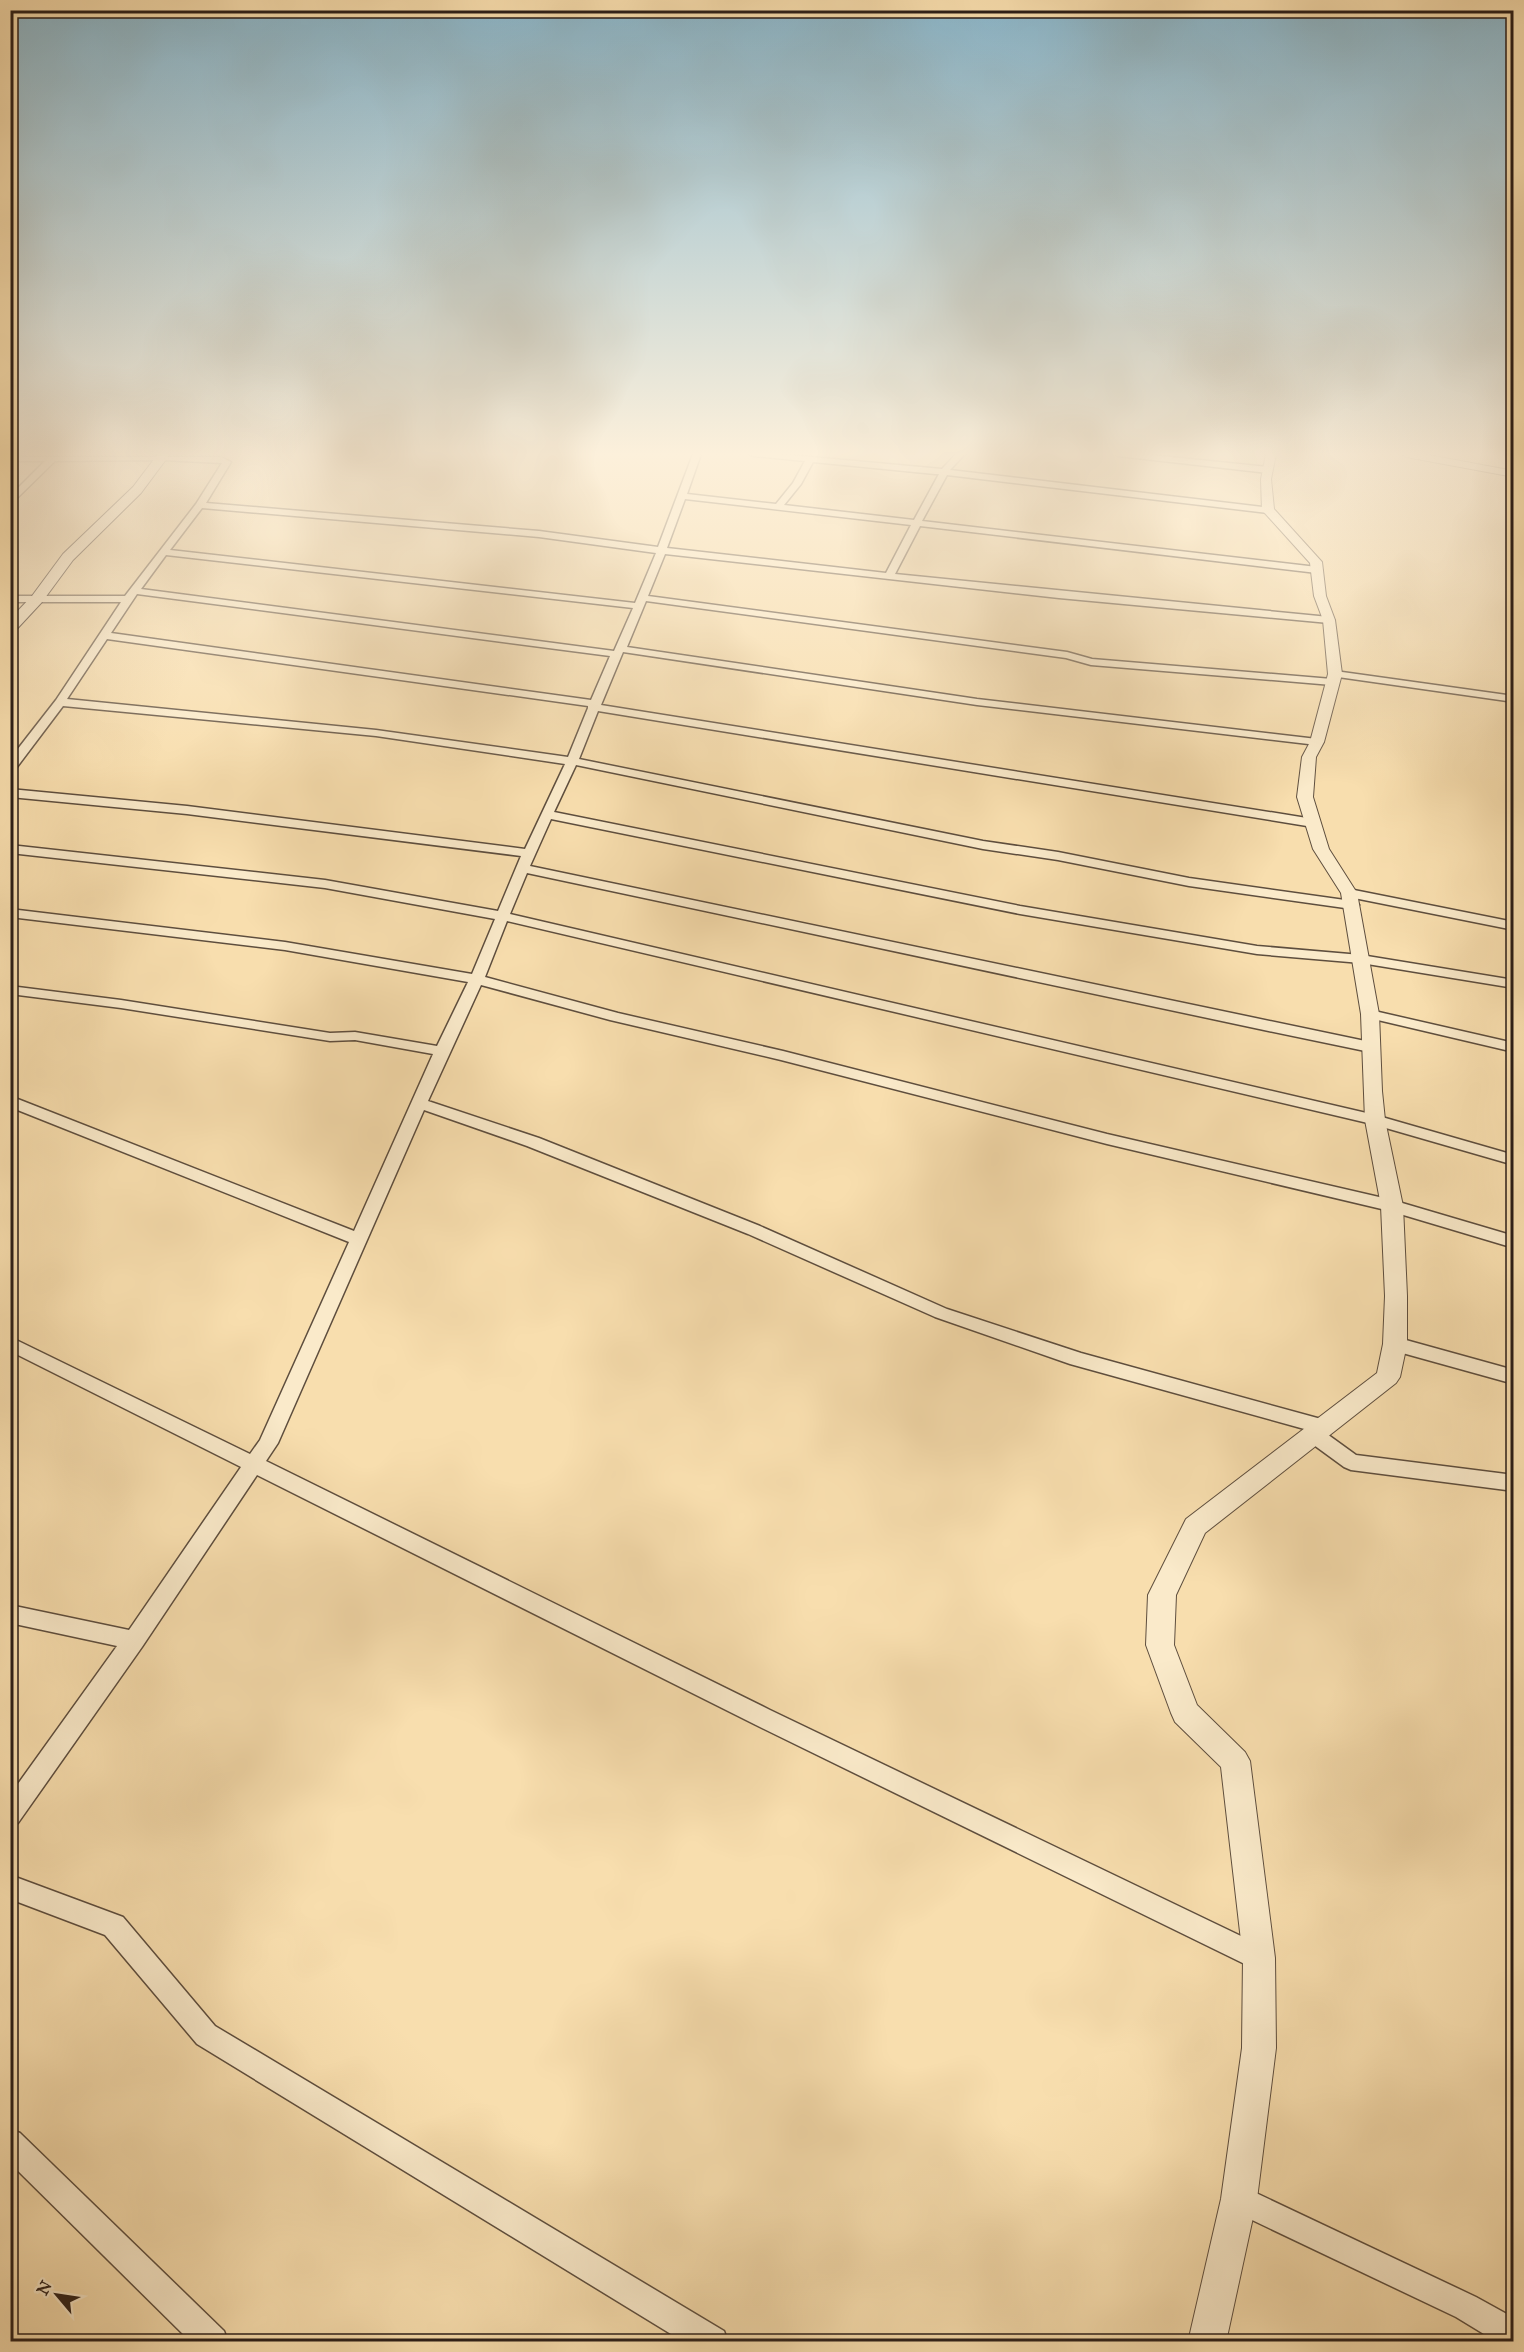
<svg xmlns="http://www.w3.org/2000/svg" width="1524" height="2352" font-family="'IM FELL Great Primer',serif">
<style>
.lines{fill:none;stroke-linecap:round;stroke-linejoin:round}
.minor-casing{stroke:#5e4e3e;stroke-width:3}
.tertiary-casing{stroke:#5e4e3e;stroke-width:2}
.secondary-casing{stroke:#2b1e18;stroke-width:2}
.minor{fill:#faeaca;fill-rule:evenodd}
.tertiary{fill:#faeaca;fill-rule:evenodd}
.secondary{fill:#faeaca;fill-rule:evenodd}
</style>
<rect width="100%" height="100%" fill="#f8deae"/>
<filter id="stains"><feTurbulence type="fractalNoise" baseFrequency=".00333" numOctaves="4"/><feColorMatrix values="0 0 0 0 .2 0 0 0 0 .09 0 0 0 0 .02 0 0 0 .5 -.17"/></filter>
<radialGradient id="worn" r=".72"><stop offset=".6" stop-color="#630" stop-opacity="0"/><stop offset="1" stop-color="#630" stop-opacity=".3"/></radialGradient>
<g class="lines">
<g class="minor-casing">
<g id="minor">
<path d="M693,454h8l-14,40 89,10 17,-21 12,-22 -52,-5 -4,-2h30l163,15 14,-15h9l-15,16 321,38 1,2 -4,3 -321,-38 -25,46 395,46 5,3 -5,3 -397,-47 -25,48 434,43 5,3 -5,3 -270,-25 -394,-44 -17,42 419,56 25,7 240,20 5,3 -5,3 -241,-20 -25,-7 -420,-57 -19,46 350,52 340,40 6,3 -6,3 -340,-40 -354,-53 -22,53 712,114 6,4 -6,4 -715,-116 -19,48 404,82 75,11 131,26 163,23 7,4 -7,4 -163,-23 -131,-26 -75,-11 -407,-84 -22,47 466,94 237,40 104,9 153,25v8l-153,-25 -104,-9 -237,-40 -469,-95 -21,47 840,176 8,5 -8,5 -106,-22 -737,-157 -17,41 865,201 139,40v10l-142,-41 -865,-203 -22,56 133,36 165,38 324,83 285,66 122,36v12l-124,-37 -283,-67 -326,-84 -171,-40 -129,-35 -53,116 111,37 221,88 187,83 134,44 251,69 3,5 -3,5 -5,2 29,21 158,20v16l-163,-21 -7,-3 -37,-27 -3,-5 4,-5 -238,-66 -135,-47 -187,-83 -221,-88 -103,-36 -146,333 -12,18 504,249 498,239 4,9 -4,9 -9,4 -505,-247 -497,-249 -115,172 -124,176 -8,3v-31l107,-149 -107,-23v-18l119,25 112,-163 -231,-116v-14l240,117 10,-14 89,-198 -339,-135v-11l344,135 79,-177 -78,-14 -25,1 -209,-33 -111,-14v-8l111,14 209,33 25,-1 82,14 31,-64 -183,-32 -275,-33v-8l275,33 187,32 23,-55 -170,-31 -315,-35v-8l315,35 173,31 23,-55 -334,-42 -177,-17v-8l177,17 338,43 40,-85 -189,-28 -313,-30 -49,65h-4v-12l46,-59 65,-98h-111v-6h115l71,-92 26,-41 -60,-3 -107,1 -45,44v-9l35,-35h-35v-4h211l10,5 -25,41 333,28 119,16zM813,462l122,12h4l-25,46 -130,-15 17,-21zM685,499l226,26 -25,48 -219,-25zM202,508l337,29 117,16 -21,50 -465,-53zM166,555l467,53 -19,43 -473,-62zM137,594l473,62 -19,44 -480,-67zM107,639l481,67v2l-20,49 -192,-27 -309,-31z"/>
<path d="M1114,454h27l127,13 4,3 -4,3 -150,-17z"/>
<path d="M1335,671l179,25v6l-183,-26 -1,-2z"/>
<path d="M1349,889l165,33v8l-170,-34 -2,-3z"/>
<path d="M1370,1010l144,33v9l-149,-35 -2,-3 2,-3z"/>
<path d="M1395,1337l119,33v14l-126,-35 -2,-5 2,-5z"/>
<path d="M10,1875l113,42 92,109 509,305 4,11h-44l-487,-298 -92,-109 -95,-36z"/>
<path d="M10,2129l10,4 204,198 4,11h-37l-181,-179z"/>
<path d="M1239,2185l237,112 38,21v24h-17l-41,-25 -227,-108 -4,-10 4,-10z"/>
</g>
</g>
<g class="tertiary-casing">
<g id="tertiary">
<path d="M1266,454h10l-5,25 3,30 48,53 4,34 9,24 7,54 -18,68 -8,15 -3,40 16,52 28,44 22,121 3,77 3,29 18,86 4,90v48l-7,33 -4,6 -191,150 -29,62 -2,50 23,60 48,47 5,9 25,197 1,90 -19,151 -31,143h-38l33,-143 21,-151 1,-90 -22,-191 -46,-45 -4,-9 -25,-68 2,-50 38,-76 191,-146 6,-29 2,-48 -4,-90 -16,-86 -4,-106 -20,-121 -28,-44 -16,-52 5,-40 8,-15 18,-68 -5,-54 -9,-24 -4,-33 -48,-53 -1,-31z"/>
<path d="M1401,454h22l91,17v6l-108,-20z"/>
</g>
</g>
<g class="secondary-casing">
<path id="secondary" d="M158,454h12l-29,39 -68,67 -31,42 -27,29 -5,1v-13l22,-23 31,-42 70,-67z"/>
</g>
<use href="#minor" class="minor"/>
<use href="#tertiary" class="tertiary"/>
<use href="#secondary" class="secondary"/>
</g>
<linearGradient id="sky" x2="0" y2="1"><stop stop-color="#8ab8ce"/><stop offset="0.58" stop-color="#fcf0db"/><stop offset="1" stop-color="#fcf0db" stop-opacity="0"/></linearGradient>
<rect width="1524" height="783" fill="url(#sky)"/>
<rect width="1524" height="2352" fill="none" stroke="#f8deae" stroke-width="36"/>
<rect x="12" y="12" width="1500" height="2328" fill="none" stroke="#2b1e18" stroke-width="3"/>
<rect x="18" y="18" width="1488" height="2316" fill="none" stroke="#2b1e18" stroke-width="1.5"/>
<g transform="translate(57 2295) rotate(299)" stroke="#faeaca" stroke-width="4.5" paint-order="stroke">
<path d="M0-4.5L10 22L0 15L-10 22Z" fill="#2b1e18"/>
<text y="-9" font-size="16" font-weight="bold" text-anchor="middle" fill="#2b1e18">N</text>
</g>
<rect width="100%" height="100%" filter="url(#stains)"/>
<rect width="100%" height="100%" fill="url(#worn)"/>
</svg>
